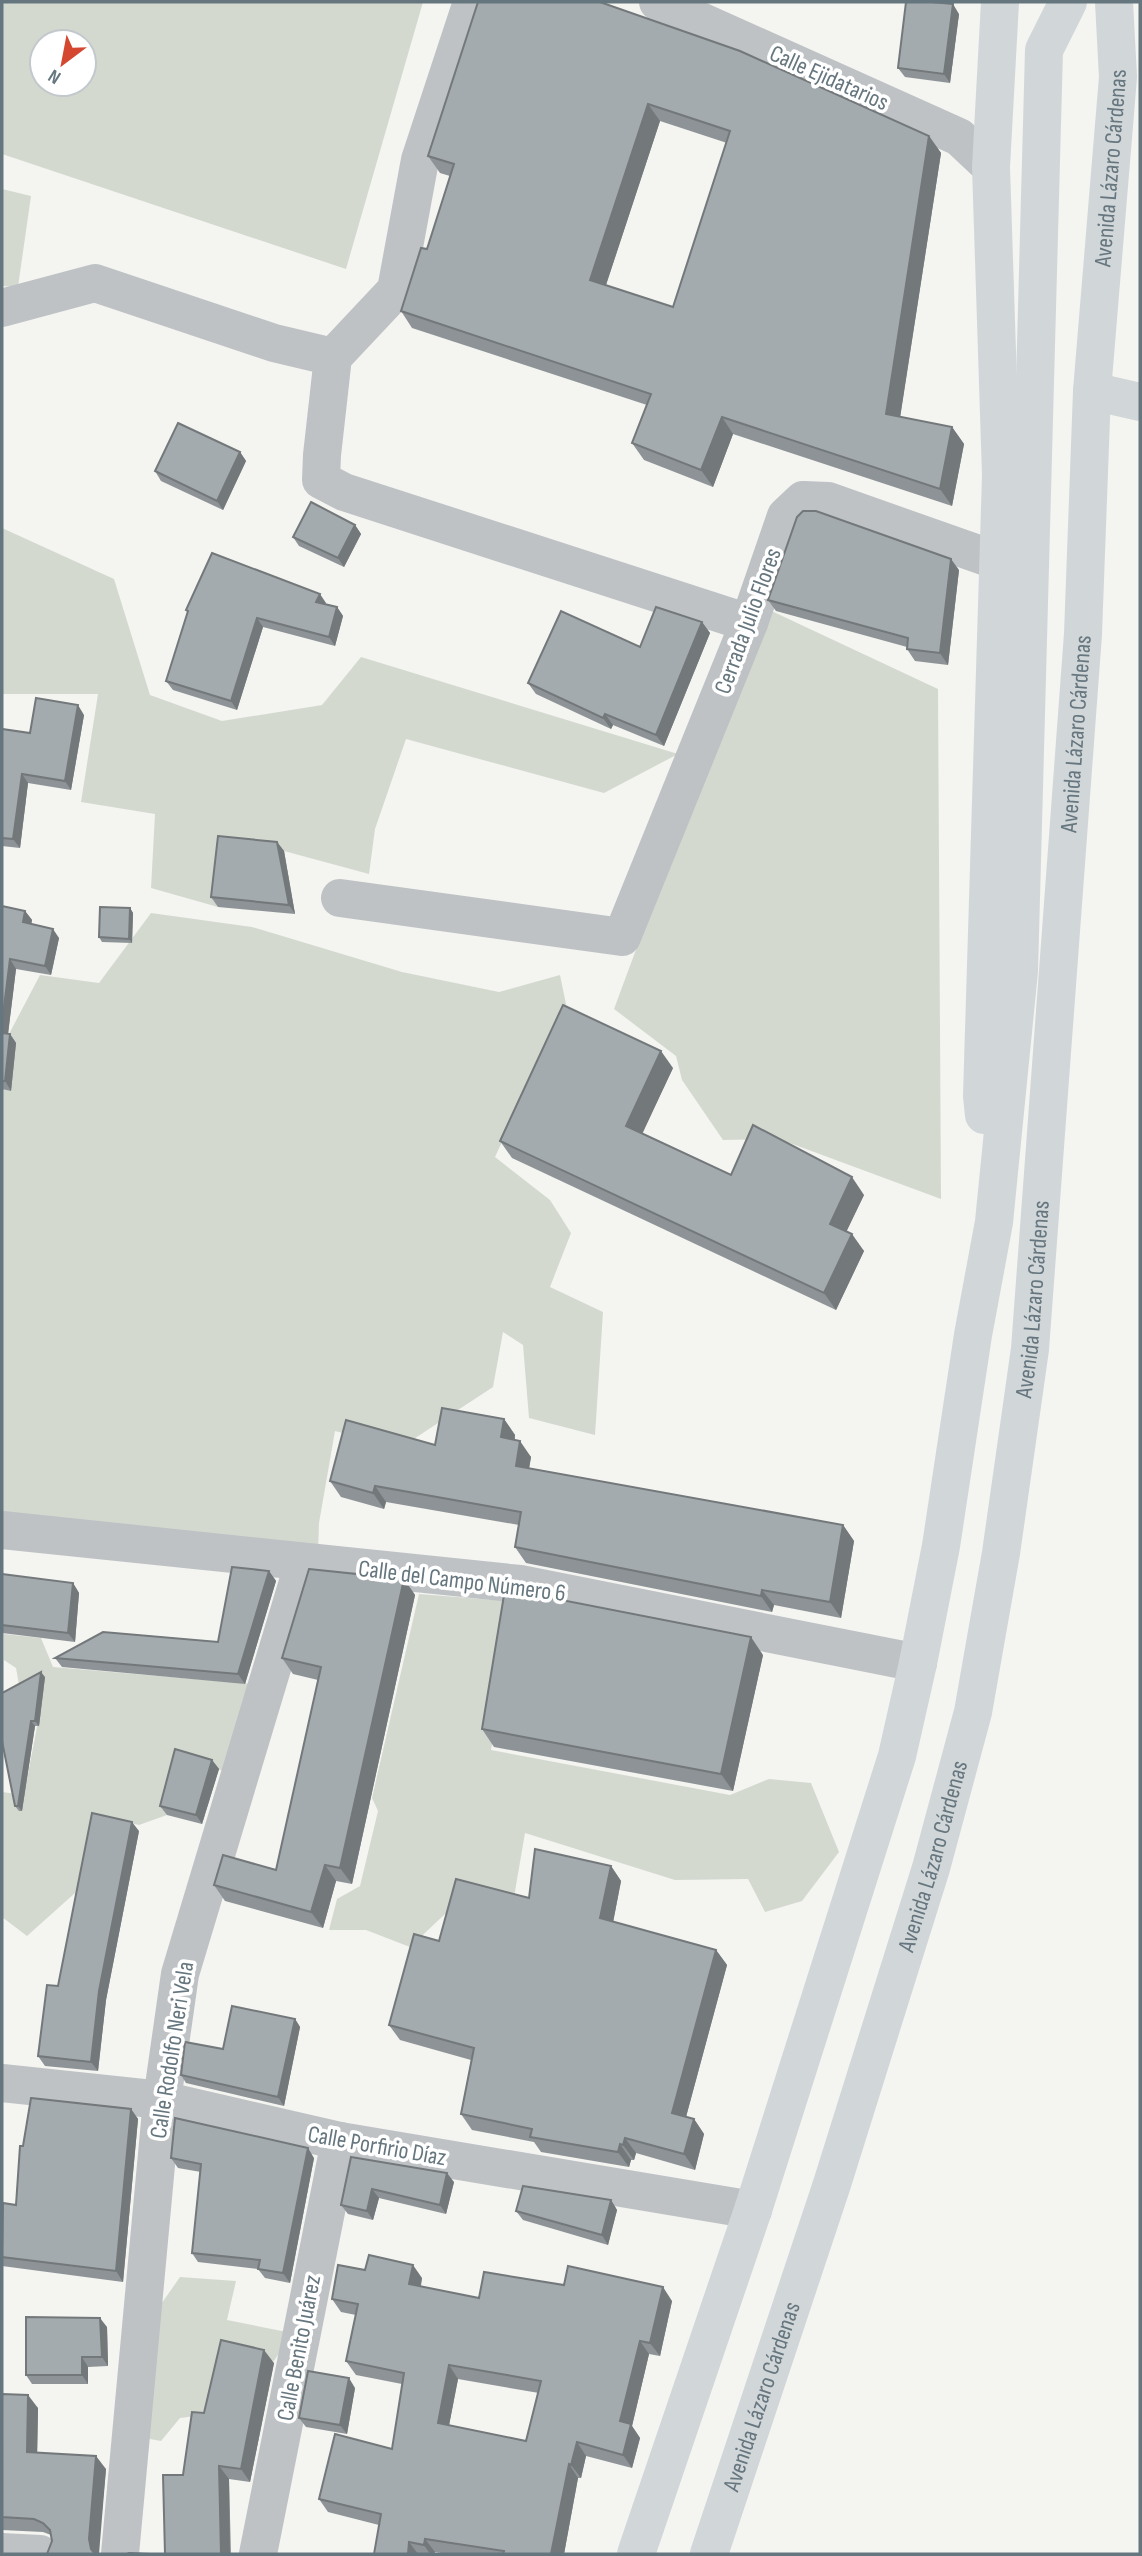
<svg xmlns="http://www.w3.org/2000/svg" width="1142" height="2556" font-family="'Sofia Sans Condensed',sans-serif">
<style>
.green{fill:#d4d9d0;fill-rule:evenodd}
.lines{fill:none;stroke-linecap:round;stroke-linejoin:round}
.street{stroke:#bec2c5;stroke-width:38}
.secondary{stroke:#d1d6d9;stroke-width:38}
.primary{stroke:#d1d6d9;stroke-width:38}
.wall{fill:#8d9396;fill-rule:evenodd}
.shaded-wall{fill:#73787a}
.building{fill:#a4abaf;stroke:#73787a;stroke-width:2;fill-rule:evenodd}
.labels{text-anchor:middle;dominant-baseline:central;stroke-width:7;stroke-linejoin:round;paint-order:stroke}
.street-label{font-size:24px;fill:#66767f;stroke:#fff}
</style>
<rect width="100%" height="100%" fill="#f4f4f1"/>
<g class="green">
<path d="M2,2h421l-77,267 -344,-115zM84,42v42h-42v-42z"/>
<path d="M2,189l29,7 -13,91 -16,-1z"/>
<path d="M2,528l112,51 36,116 72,26 100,-16 39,-48 317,97 -74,39 -198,-54 -31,90 -6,45 -85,-23 -59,-6 -7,62 -67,-19 4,-74 -74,-12 17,-108h-96z"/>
<path d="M763,607l175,82 3,510 -162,-60 -56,1 -41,-60 -6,-24 -62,-47z"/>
<path d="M151,913l101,14 150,45 97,20 61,-17 6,29 -71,153 55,43 21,33 -21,54 53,25 -8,123 -66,-17 -6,-73 -20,-13 -10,55 -93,61 -65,-17 -16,92 -1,30 -316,-37v-482h7l31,-59 59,8z"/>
<path d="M419,1594l99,8 -27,148 239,45 39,-16 42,4 28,69 -37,49 -37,11 -17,-33 -73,1 -150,-47 -12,70 -54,5 -14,6 -35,33 -44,-17h-37l8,-31 23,-13 18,-75 -6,-13z"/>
<path d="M4,1634l37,4 12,29 200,17 -25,88 -47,-13 -14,56 -28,10 -39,-9 -25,77 -48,43 -25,-19v-125l22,3 17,-89 -21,-16 -4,-22 -12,-8z"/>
<path d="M180,2277l56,4 -9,39 65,13 -18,28 -44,-11 -25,65 -25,3 -19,23 -22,-4 18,-127z"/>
</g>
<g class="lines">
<g class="street">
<path d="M472,2l-52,158 -24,130 -63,67 -11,98 -1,25 23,12 405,131"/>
<path d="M658,2l301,135 32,30"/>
<path d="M2,308l93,-25 179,60 59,14"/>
<path d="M340,898l282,39 127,-314 37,-107 17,-16 25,1 170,60"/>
<path d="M2,1530l518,54 398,79"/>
<path d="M2,2083l160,17 178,41 413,69"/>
<path d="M2,2552l38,2"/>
<path d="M120,2554l42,-454 18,-126 124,-412"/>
<path d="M258,2554l82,-413"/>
</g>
<path class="secondary" d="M1092,391l48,11"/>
<g class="primary">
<path d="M984,1115l-2,-19 19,-621 -10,-308 9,-165"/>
<path d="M636,2554l117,-344 144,-454 21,-93 23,-117 32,-211 21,-113 25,-251 25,-921 24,-48"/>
<path id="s1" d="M709,2554l123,-370 99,-316 42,-156 28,-159 29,-204 53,-715 9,-243 26,-314 -4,-75"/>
</g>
</g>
<g class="wall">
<path d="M478,2l451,134 12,17 -41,264 52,10 12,17 -12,62 -219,-72 -20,53 -69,-27 -12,-17 15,-38 -235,-77 -11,-17 26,-62 23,-73 -10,-3 -12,-17zM660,121l67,22 -54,164 -67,-22z"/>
<path d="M959,14l-9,69 -45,-6 -7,-9z"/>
<path d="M240,452l6,9 -23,49 -62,-29 -6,-10z"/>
<path d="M355,525l6,9 -17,33 -45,-21 -6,-9z"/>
<path d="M959,570l-11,95 -33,-4 -8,-12v-2l-131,-36 -8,-11z"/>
<path d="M326,603l-1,1 12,3 6,9 -8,30 -72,-19 -26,83 -64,-20 -7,-9 22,-69 -2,-2z"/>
<path d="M702,622l8,11 -46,113 -51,-21 -2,4 -75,-35 -8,-11 112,-36z"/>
<path d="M84,715l-13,75 -43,-7 -8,65 -18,-2v-117l28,4z"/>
<path d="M277,842l7,9 11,63 -77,-7 -7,-10z"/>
<path d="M2,906l23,5 7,9 -1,4 28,14 -8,37 -35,-6 -8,65h2l6,9 -5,48 -9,-2z"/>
<path d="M130,908l3,5 -1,30 -30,-1 -3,-5z"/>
<path d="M673,1068l-31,65 89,42 133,20 -18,36 18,20 -28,59 -324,-152 -12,-17z"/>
<path d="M504,1419l11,16v5l16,17 -2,11 314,57 11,16 -13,77 -67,-13 -2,7 -246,-49 -11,-16 4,-22 -133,-23 -2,7 -43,-12 -11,-16 105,-36z"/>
<path d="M269,1571l7,10 -31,103 -183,-17 -7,-9 163,-16z"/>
<path d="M2,1574l71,9 6,10 -4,49 -73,-9z"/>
<path d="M404,1579l11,16 -63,289 -16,-3 -13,47 -98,-27 -11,-16 62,-15 42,-190 -25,-6 -11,-16z"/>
<path d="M763,1655l-30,136 -239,-44 -12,-18z"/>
<path d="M45,1677l-6,49h-4l-13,85h-3l-4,-5 -13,-65z"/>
<path d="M212,1760l7,9 -17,55 -35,-9 -7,-9z"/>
<path d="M139,1831l-33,169 -8,71 -53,-5 -7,-10 20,-70z"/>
<path d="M611,1866l10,15 -8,41 103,28 11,15 -41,152 8,2 10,15 -9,36 -59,-17 -2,7h-3l-2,7 -88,-15 -7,-10 -62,-12 -11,-16 10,-54 -71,-20 -11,-15 140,-127z"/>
<path d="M295,2019l5,8 -16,79 -98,-23 -5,-8 42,-26z"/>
<path d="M131,2109l7,10 -15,163 -121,-16v-56l14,-5 7,-59z"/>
<path d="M351,2157l103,25 -8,32 -67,-16 -6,22 -25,-6 -7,-9z"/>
<path d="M171,2158h143l-24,125 -25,-5 -7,-9 -60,-7 -6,-9 9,-81 -23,-4z"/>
<path d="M611,2200l6,10 -9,35 -85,-25 -7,-9z"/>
<path d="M365,2270l57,8 -1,8 58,12 85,-13 108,16 -12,55 -11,-2 -17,72 8,12 -8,30 -46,-12 -5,22h-3l-14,76h-117l-12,-2 -1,2h-60l5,-29 -51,-13 -9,-13 73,-50 10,-65 -46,-9 -10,-14 10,-46 -15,-3 -9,-13zM458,2379l81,14 -13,48 -77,-16z"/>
<path d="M107,2327l1,39 -20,1v17h-56l-6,-9z"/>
<path d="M274,2363l-24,119 -21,-3 2,75h-66l18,-79 21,-62z"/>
<path d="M355,2388l-8,46 -41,-7 -7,-9z"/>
<path d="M2,2394l36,14 -1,44 69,17 -8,83 -50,1 4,-12 -1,-6 -8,-3 -41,-2z"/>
</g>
<g class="shaded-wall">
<path d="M953,4l6,10 -9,69 -6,-9z"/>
<path d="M648,104l12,17 -58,176 -12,-17z"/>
<path d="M929,136l12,17 -43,278 -12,-17z"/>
<path d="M722,417l11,17 -20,53 -12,-17z"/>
<path d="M952,427l12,17 -12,62 -12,-17z"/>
<path d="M240,452l6,9 -23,49 -6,-9z"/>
<path d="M355,525l6,9 -17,33 -6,-9z"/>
<path d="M951,559l8,11 -11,95 -8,-12z"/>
<path d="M320,594l6,9 -4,7 -6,-8z"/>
<path d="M337,607l6,9 -8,30 -6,-9z"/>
<path d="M257,618l6,9 -26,83 -6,-9z"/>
<path d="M702,622l8,11 -46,113 -8,-11z"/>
<path d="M78,705l6,10 -13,75 -6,-9z"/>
<path d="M605,714l8,11 -2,4 -8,-11z"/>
<path d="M22,774l6,9 -8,65 -7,-9z"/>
<path d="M277,842l7,9 11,63 -6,-9z"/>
<path d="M130,908l3,5 -1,30 -3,-4z"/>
<path d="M25,911l7,9 -2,11 -7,-9z"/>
<path d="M53,929l6,9 -8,37 -6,-9z"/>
<path d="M10,959l6,10 -9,73 -5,-7v-12z"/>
<path d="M10,1034l6,9 -5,48 -6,-10z"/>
<path d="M661,1051l12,17 -35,75 -12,-17z"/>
<path d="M852,1177l12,18 -22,46 -12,-17z"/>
<path d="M852,1234l12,17 -28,59 -12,-17z"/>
<path d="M504,1419l11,16 -3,18 -11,-16z"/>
<path d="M520,1441l11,16 -4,24 -11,-15z"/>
<path d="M375,1486l11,16 -2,7 -11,-16z"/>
<path d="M843,1525l11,16 -13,77 -11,-16z"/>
<path d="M269,1571l7,10 -31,103 -7,-10z"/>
<path d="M404,1579l11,16 -63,289 -12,-16z"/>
<path d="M73,1583l6,10 -4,49 -7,-9z"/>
<path d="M762,1590l12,15 -2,7 -11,-16z"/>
<path d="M751,1637l12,18 -30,136 -12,-17z"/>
<path d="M41,1672l4,5 -6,49 -4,-5z"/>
<path d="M31,1721l4,5 -13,85 -4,-5z"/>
<path d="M212,1760l7,9 -17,55 -6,-9z"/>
<path d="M132,1822l7,9 -33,169 -8,71 -7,-9 8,-71z"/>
<path d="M325,1865l11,16 -13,47 -12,-16z"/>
<path d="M611,1866l10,15 -10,52 -11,-15z"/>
<path d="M716,1950l11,15 -44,163 -11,-15z"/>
<path d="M295,2019l5,8 -16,79 -6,-9z"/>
<path d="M131,2109l7,10 -15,163 -7,-11z"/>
<path d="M694,2119l10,15 -9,36 -11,-16z"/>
<path d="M625,2138l11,15 -2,7 -11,-15z"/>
<path d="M620,2144l11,16 -2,7 -11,-15z"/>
<path d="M308,2148l6,10 -24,125 -7,-10z"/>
<path d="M447,2173l7,9 -8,32 -6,-9z"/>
<path d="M372,2189l7,9 -6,22 -6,-9z"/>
<path d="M611,2200l6,10 -9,35 -6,-10z"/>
<path d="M413,2265l9,13 -4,19 -9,-13z"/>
<path d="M663,2287l9,14 -12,55 -10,-13z"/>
<path d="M100,2318l7,9 1,39 -6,-9z"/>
<path d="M640,2341l9,13 -17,72 8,12 -8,30 -9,-13 -3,-34z"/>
<path d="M264,2350l10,13 -24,119 -9,-13z"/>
<path d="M82,2357l6,10v17l-6,-9z"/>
<path d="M449,2365l9,14 -11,57 -9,-13z"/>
<path d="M349,2378l6,10 -8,46 -7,-9z"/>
<path d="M28,2395l10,13 -1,57 -10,-13z"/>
<path d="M577,2442l9,14 -5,22 -10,-13z"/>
<path d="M96,2456l10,13 -7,85h-5l-3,-5 -2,-10z"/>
<path d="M569,2464l9,14 -14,76h-13z"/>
<path d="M219,2466l10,13 1,75h-9z"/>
<path d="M425,2539l10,13 -1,2h-4l-6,-9z"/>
<path d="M409,2542l9,12h-10z"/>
</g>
<g class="building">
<path d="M478,2h122l140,49 189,85 -43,278 66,13 -12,62 -218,-72 -21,53 -69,-27 19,-49 -250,-83 20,-63 6,1 27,-85 -26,-8zM648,104l82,27 -57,176 -83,-27z"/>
<path d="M906,2h25l22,2 -9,70 -46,-6z"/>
<path d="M178,423l62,29 -23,49 -62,-30z"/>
<path d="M311,502l44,23 -17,33 -45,-21z"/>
<path d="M803,511h13l135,48 -11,94 -33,-4 1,-11 -140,-38 29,-83z"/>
<path d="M212,553l108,41 -4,8 21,5 -8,30 -72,-19 -26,83 -65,-20 22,-70 -2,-1z"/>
<path d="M656,607l46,15 -46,113 -51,-21 -2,4 -75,-35 33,-72 79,36z"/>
<path d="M36,698l42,7 -13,76 -43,-7 -9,65 -11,-1v-109l28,4z"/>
<path d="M218,836l59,6 12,63 -78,-8z"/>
<path d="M2,906l23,5 -2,11 30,7 -8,37 -35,-7 -8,64z"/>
<path d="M100,907l30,1 -1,31 -30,-2z"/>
<path d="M563,1005l98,46 -35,75 105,49 22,-50 99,52 -22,47 22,10 -28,59 -324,-152z"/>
<path d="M2,1033l8,1 -5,47h-3z"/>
<path d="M442,1408l62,11 -3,18 19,4 -4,25 327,59 -13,77 -68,-12 -1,6 -246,-49 6,-35 -146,-26 -2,7 -43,-12 16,-61 89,25z"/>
<path d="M232,1567l37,4 -31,103 -183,-16 48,-26 115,10z"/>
<path d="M309,1569l95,10 -64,289 -15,-3 -14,47 -97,-27 9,-30 53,15 45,-203 -39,-9z"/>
<path d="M2,1574l71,9 -5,50 -66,-8z"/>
<path d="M505,1589l246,48 -30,137 -239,-45z"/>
<path d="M41,1672l-6,49h-4l-13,85h-3l-13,-65v-48z"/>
<path d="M175,1749l37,11 -16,55 -36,-9z"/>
<path d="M92,1813l40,9 -33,169 -8,71 -53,-6 9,-71 11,1z"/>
<path d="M535,1849l76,17 -11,52 116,32 -44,163 22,6 -10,35 -59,-16 -2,7 -3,-1 -2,8 -88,-15 2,-8 -71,-15 13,-66 -85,-23 25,-91 25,7 17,-62 73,19z"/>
<path d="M232,2006l63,13 -17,78 -97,-22 4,-33 38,7z"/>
<path d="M31,2098l100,11 -15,162 -114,-14 1,-54 13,2 4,-59h3z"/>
<path d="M175,2118l133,30 -25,125 -25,-4 2,-9 -68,-7 9,-89 -30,-6z"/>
<path d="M351,2157l96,16 -7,32 -68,-16 -5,22 -26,-6z"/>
<path d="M523,2186l88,14 -9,35 -86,-24z"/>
<path d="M369,2255l44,10 -4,19 70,14 5,-26 80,13 4,-19 95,21 -13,56 -10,-2 -20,80 11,3 -8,31 -46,-13 -6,23 -2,-1 -18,90h-48l1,-3 -79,-12 -1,6 -15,-3 -1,12h-34l7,-40 -62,-15 16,-65 57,15 12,-76 -58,-12 12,-57 -26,-5 6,-34 27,5zM449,2365l92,16 -15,60 -88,-18z"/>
<path d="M26,2317l74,1 2,39h-20v18h-56z"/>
<path d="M221,2340l43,10 -23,119 -22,-3 2,88h-56l-2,-79h20l9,-63 12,1z"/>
<path d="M308,2371l41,7 -9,47 -41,-7z"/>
<path d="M2,2394l26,1 -1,57 69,4 -7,83 2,10 4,5h-48l5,-13 -2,-11 -7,-7 -9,-4 -32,-2z"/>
<path d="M129,2553l21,1h-23z"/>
</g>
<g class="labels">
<g class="street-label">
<text transform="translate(829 78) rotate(24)">Calle Ejidatarios</text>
<text stroke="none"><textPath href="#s1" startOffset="2434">Avenida Lázaro Cárdenas</textPath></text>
<text transform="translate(748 621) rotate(-70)">Cerrada Julio Flores</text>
<text stroke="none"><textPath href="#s1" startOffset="1867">Avenida Lázaro Cárdenas</textPath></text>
<text stroke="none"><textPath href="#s1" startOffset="1300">Avenida Lázaro Cárdenas</textPath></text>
<text transform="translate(462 1581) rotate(7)">Calle del Campo Número 6</text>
<text stroke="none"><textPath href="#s1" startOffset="733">Avenida Lázaro Cárdenas</textPath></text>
<text transform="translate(172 2050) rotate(-81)">Calle Rodolfo Neri Vela</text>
<text transform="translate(377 2146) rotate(10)">Calle Porfirio Díaz</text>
<text transform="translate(299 2348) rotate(-79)">Calle Benito Juárez</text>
<text stroke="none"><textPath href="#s1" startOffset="166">Avenida Lázaro Cárdenas</textPath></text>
</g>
</g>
<rect width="1142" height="2556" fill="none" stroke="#66767f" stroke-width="7"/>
<g transform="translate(63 63) rotate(212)"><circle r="33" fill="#ffffff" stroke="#c2c8cc" stroke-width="2"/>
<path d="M0-5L12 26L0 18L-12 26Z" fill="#d44731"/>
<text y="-10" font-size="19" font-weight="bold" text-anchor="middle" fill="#66767f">N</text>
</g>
</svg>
